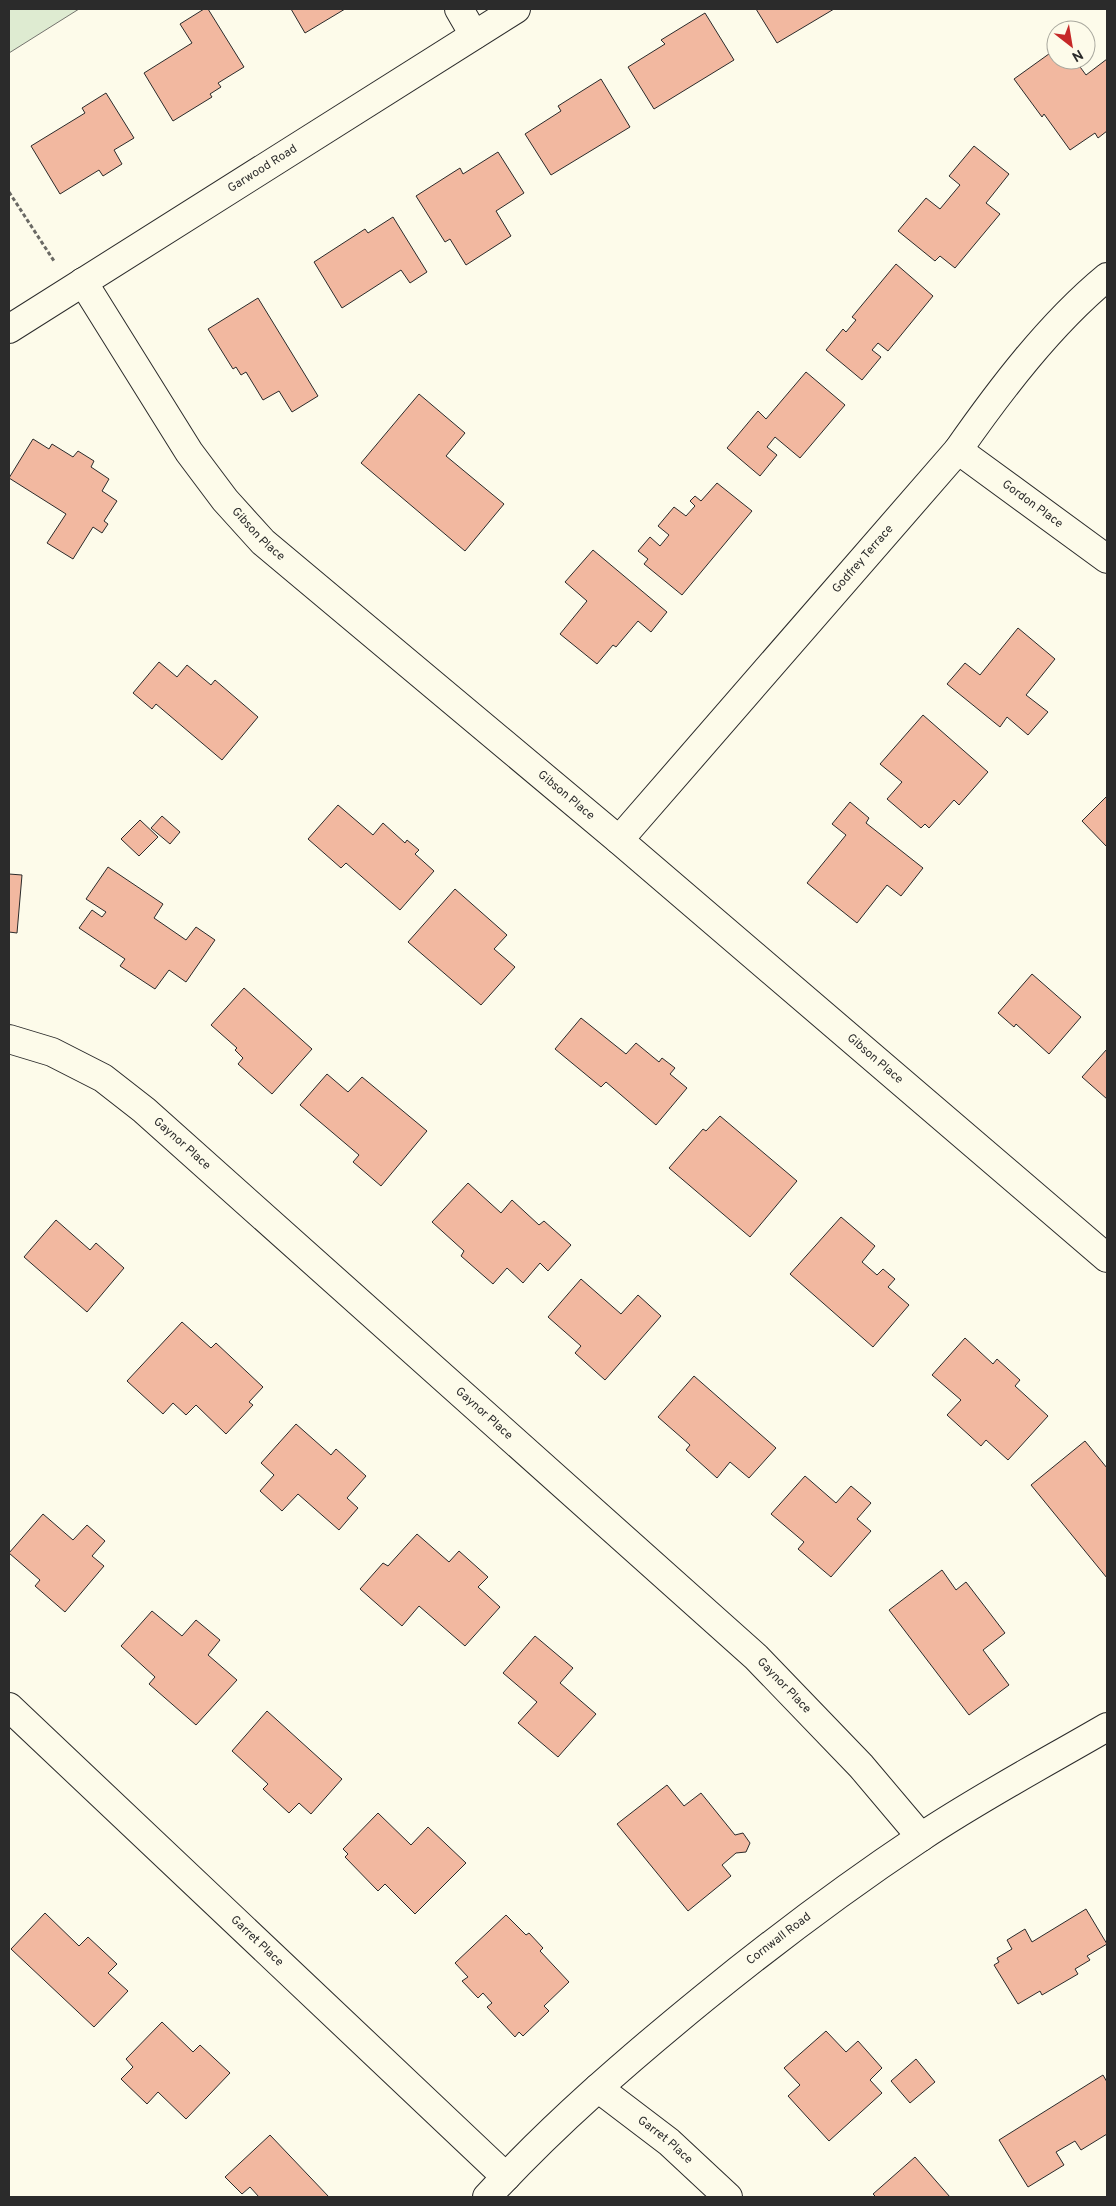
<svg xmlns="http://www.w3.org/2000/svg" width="1116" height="2206" font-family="Overpass,sans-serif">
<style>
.green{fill:#deebd1;stroke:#74746e}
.building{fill:#f2b8a0;stroke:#2b2b2b}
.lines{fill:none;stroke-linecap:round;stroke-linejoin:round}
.minor-casing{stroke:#2b2b2b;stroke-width:30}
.path{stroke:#6a6964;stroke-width:3;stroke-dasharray:4 2.5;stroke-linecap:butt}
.minor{stroke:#fdfbea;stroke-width:28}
.labels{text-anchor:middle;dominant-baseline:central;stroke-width:4;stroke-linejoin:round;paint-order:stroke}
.street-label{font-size:12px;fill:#2b2b2b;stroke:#fdfbea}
</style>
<rect width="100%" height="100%" fill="#fdfbea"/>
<path class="green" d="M9,9h70l-70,44z"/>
<g class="building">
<path d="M204,9h4l36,58 -26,16 3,4 -11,7 2,3 -39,24 -29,-48 48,-30 -12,-19z"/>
<path d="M291,9h54l-40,24z"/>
<path d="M756,9h78l-57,34z"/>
<path d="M705,13l29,47 -80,49 -26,-42 37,-23 -4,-4z"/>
<path d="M1053,51l3,3v6h19l11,15 21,-16v72l-9,7 -3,-5 -25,17 -26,-36 -2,3 -28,-38z"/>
<path d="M601,79l29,48 -79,48 -26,-41 36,-23 -3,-5z"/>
<path d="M106,93l28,45 -20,12 8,14 -19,12 -4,-6 -39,24 -29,-48 54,-33 -3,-5z"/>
<path d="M974,146l35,28 -23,29 14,11 -45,54 -15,-12 -5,5 -37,-30 28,-33 14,11 20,-24 -11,-9z"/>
<path d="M498,152l26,41 -28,18 15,25 -45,29 -16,-26 -5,3 -29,-46 44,-28 3,6z"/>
<path d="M393,217l34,55 -17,11 -9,-13 -59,38 -28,-46 51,-33 3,4z"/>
<path d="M896,264l37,32 -45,55 -10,-8 -6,7 9,7 -19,23 -36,-30 17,-21 3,3 10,-12 -4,-3z"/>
<path d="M258,298l60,98 -26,16 -13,-21 -16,9 -17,-28 -5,3 -5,-8 -3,2 -25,-40z"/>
<path d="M806,372l39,33 -45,53 -25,-21 -8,10 10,8 -17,21 -33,-28 31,-37 8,8z"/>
<path d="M419,394l46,39 -19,23 58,48 -39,47 -104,-88z"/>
<path d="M33,439l16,10 3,-5 21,13 5,-6 16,10 -3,6 18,12 -7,12 15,10 -13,20 4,3 -6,9 -9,-6 -20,32 -26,-16 19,-29 -57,-36z"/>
<path d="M717,483l35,28 -70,84 -38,-31 4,-5 -10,-8 12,-14 10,9 9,-11 -11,-9 16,-19 12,9 9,-10 -5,-5 5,-5 6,5z"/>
<path d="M593,550l74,62 -16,20 -13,-11 -22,26 -3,-2 -16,19 -37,-30 27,-33 -22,-19z"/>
<path d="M1018,628l37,31 -29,36 22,17 -20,23 -21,-18 -7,10 -53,-43 18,-21 15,12z"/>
<path d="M159,662l18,15 10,-12 24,20 4,-5 43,37 -36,43 -66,-56 -4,5 -19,-16z"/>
<path d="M923,715l65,57 -29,33 -5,-5 -25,28 -4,-4 -4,4 -34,-29 15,-17 -22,-18z"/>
<path d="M1107,796v51l-25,-26z"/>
<path d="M850,802l19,16 -3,5 57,45 -22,28 -14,-11 -30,38 -50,-40 39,-48 -14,-11z"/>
<path d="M338,805l35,30 10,-12 22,20 2,-3 12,10 -4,4 19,17 -34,39 -54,-47 -5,5 -33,-29z"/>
<path d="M162,816l18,16 -10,12 -19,-16z"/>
<path d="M140,820l18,17 -19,19 -18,-17z"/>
<path d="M108,867l55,37 -9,14 32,22 10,-13 19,13 -29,42 -17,-12 -14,19 -35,-23 5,-7 -46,-31 13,-18 10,7 4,-5 -20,-13z"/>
<path d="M9,874l13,1 -5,58 -8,-1z"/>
<path d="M455,889l52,46 -13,14 21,18 -34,38 -73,-63z"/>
<path d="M1032,974l49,43 -32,37 -33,-30 -2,3 -16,-14z"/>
<path d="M244,988l68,61 -40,45 -34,-30 5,-6 -8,-8 2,-2 -26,-23z"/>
<path d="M581,1018l45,36 10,-11 23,19 3,-4 13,10 -5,6 17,14 -31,37 -50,-43 -5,5 -46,-38z"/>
<path d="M1107,1049v50l-25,-22z"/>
<path d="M327,1074l21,18 14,-15 65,54 -46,55 -28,-24 6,-7 -59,-50z"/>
<path d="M720,1116l77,65 -47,56 -81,-69 34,-39 3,2z"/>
<path d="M468,1183l33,30 11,-13 27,25 5,-4 27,24 -23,26 -8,-8 -17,20 -16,-15 -14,16 -32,-28 3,-5 -32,-29z"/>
<path d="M841,1217l34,29 -13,16 15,13 6,-6 12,10 -7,8 21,18 -36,42 -83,-73z"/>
<path d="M56,1220l34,30 6,-7 28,25 -37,44 -63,-55z"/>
<path d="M581,1279l40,35 17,-19 23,21 -56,64 -30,-27 6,-7 -33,-29z"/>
<path d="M182,1322l29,26 5,-5 47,44 -14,15 4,3 -27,29 -30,-29 -10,10 -13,-12 -10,11 -36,-33z"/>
<path d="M965,1338l28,26 4,-5 23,21 -5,6 33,30 -40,44 -22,-20 -5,6 -34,-31 14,-15 -29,-25z"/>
<path d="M694,1376l82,72 -27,30 -19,-16 -13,16 -31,-28 4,-5 -32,-28z"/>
<path d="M296,1424l35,31 5,-6 30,27 -19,22 11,10 -19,22 -41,-36 -16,17 -22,-20 14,-16 -13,-12z"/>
<path d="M1085,1441l22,27v110l-76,-93z"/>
<path d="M805,1476l31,27 15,-17 20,17 -14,16 14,12 -40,46 -33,-28 6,-7 -33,-28z"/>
<path d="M43,1514l30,26 14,-15 18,16 -13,15 12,10 -39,46 -30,-26 5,-6 -31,-27z"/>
<path d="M417,1534l32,28 10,-11 29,26 -10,10 22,20 -35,39 -46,-40 -17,20 -42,-37 23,-26 5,3z"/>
<path d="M942,1570l14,20 10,-8 39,51 -22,17 26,35 -40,30 -80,-105z"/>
<path d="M152,1611l30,25 14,-16 24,20 -12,15 29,25 -41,45 -47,-41 6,-7 -34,-31z"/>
<path d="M535,1636l38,32 -13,15 36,31 -38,43 -40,-34 19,-21 -34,-29z"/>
<path d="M267,1711l75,68 -31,35 -12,-11 -10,10 -26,-24 5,-5 -36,-33z"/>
<path d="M667,1785l17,21 17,-13 34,42 8,-2 7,10 -4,9 -10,1 -14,12 9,11 -43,35 -71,-87z"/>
<path d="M378,1813l33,32 17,-18 38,36 -51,51 -30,-30 -7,7 -33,-34 3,-3 -5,-5z"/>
<path d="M1086,1909l21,35 -20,12 3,4 -15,9 3,5 -36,21 -2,-4 -22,13 -24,-39 5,-3 -2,-4 15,-9 -5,-9 18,-11 7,13z"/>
<path d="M45,1913l34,33 9,-9 29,27 -9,9 20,18 -34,36 -83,-78z"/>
<path d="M506,1915l20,20 3,-2 14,15 -3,3 29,31 -25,24 5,5 -26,25 -4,-4 -4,5 -28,-30 5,-4 -9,-10 -5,5 -16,-17 6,-4 -13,-14z"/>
<path d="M162,2022l31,30 7,-7 30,28 -44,46 -28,-27 -11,12 -26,-25 12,-12 -7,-8z"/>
<path d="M826,2031l20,21 12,-11 24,27 -12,12 12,13 -53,48 -41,-45 12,-11 -16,-17z"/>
<path d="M916,2059l19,23 -25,21 -19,-22z"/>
<path d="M1103,2075l4,7v52l-26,16 -6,-9 -19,11 8,13 -36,22 -29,-47z"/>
<path d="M270,2135l59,62h-70l-9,-10 -8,7 -17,-17z"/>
<path d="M915,2157l35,40h-74l-3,-3z"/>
</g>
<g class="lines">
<g class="minor-casing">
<g id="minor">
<path d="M459,9l15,26"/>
<path id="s1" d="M83,282l106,170 36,48 38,42 356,298 488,418"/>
<path id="s2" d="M9,329l507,-320"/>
<path id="s3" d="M958,450l149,109"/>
<path id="s4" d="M619,840l339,-390c42,-60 92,-126 149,-173"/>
<path id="s5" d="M9,1039l43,13 51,26 41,32 612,547 105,109 60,71"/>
<path id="s6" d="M9,1707l497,470"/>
<path id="s7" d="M598,2088l71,54 59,55"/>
<path id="s8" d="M487,2197c66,-72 141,-137 217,-199 70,-57 142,-111 217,-161 60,-40 124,-74 186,-110"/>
</g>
</g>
<path class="path" d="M9,192l45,69"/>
<use href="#minor" class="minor"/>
</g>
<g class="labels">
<g class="street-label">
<text stroke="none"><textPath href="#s2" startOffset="300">Garwood Road</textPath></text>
<text stroke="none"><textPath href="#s3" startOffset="92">Gordon Place</textPath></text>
<text stroke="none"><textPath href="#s1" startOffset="308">Gibson Place</textPath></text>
<text stroke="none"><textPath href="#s4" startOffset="372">Godfrey Terrace</textPath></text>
<text stroke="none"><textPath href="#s1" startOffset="712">Gibson Place</textPath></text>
<text stroke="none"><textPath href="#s1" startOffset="1118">Gibson Place</textPath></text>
<text stroke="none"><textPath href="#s5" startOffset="205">Gaynor Place</textPath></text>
<text stroke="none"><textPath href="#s5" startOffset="610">Gaynor Place</textPath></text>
<text stroke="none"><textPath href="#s5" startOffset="1015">Gaynor Place</textPath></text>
<text stroke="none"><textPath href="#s8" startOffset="390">Cornwall Road</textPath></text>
<text stroke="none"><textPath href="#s6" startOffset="341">Garret Place</textPath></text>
<text stroke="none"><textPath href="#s7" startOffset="85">Garret Place</textPath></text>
</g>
</g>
<rect width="1116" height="2206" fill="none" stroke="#2b2b2b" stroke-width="20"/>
<g transform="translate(1071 45) rotate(149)"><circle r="24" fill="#fdfbea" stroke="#a9a89e"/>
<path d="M0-4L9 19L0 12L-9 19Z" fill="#c62828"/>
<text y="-8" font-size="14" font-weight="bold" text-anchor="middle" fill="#2b2b2b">N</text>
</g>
</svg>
